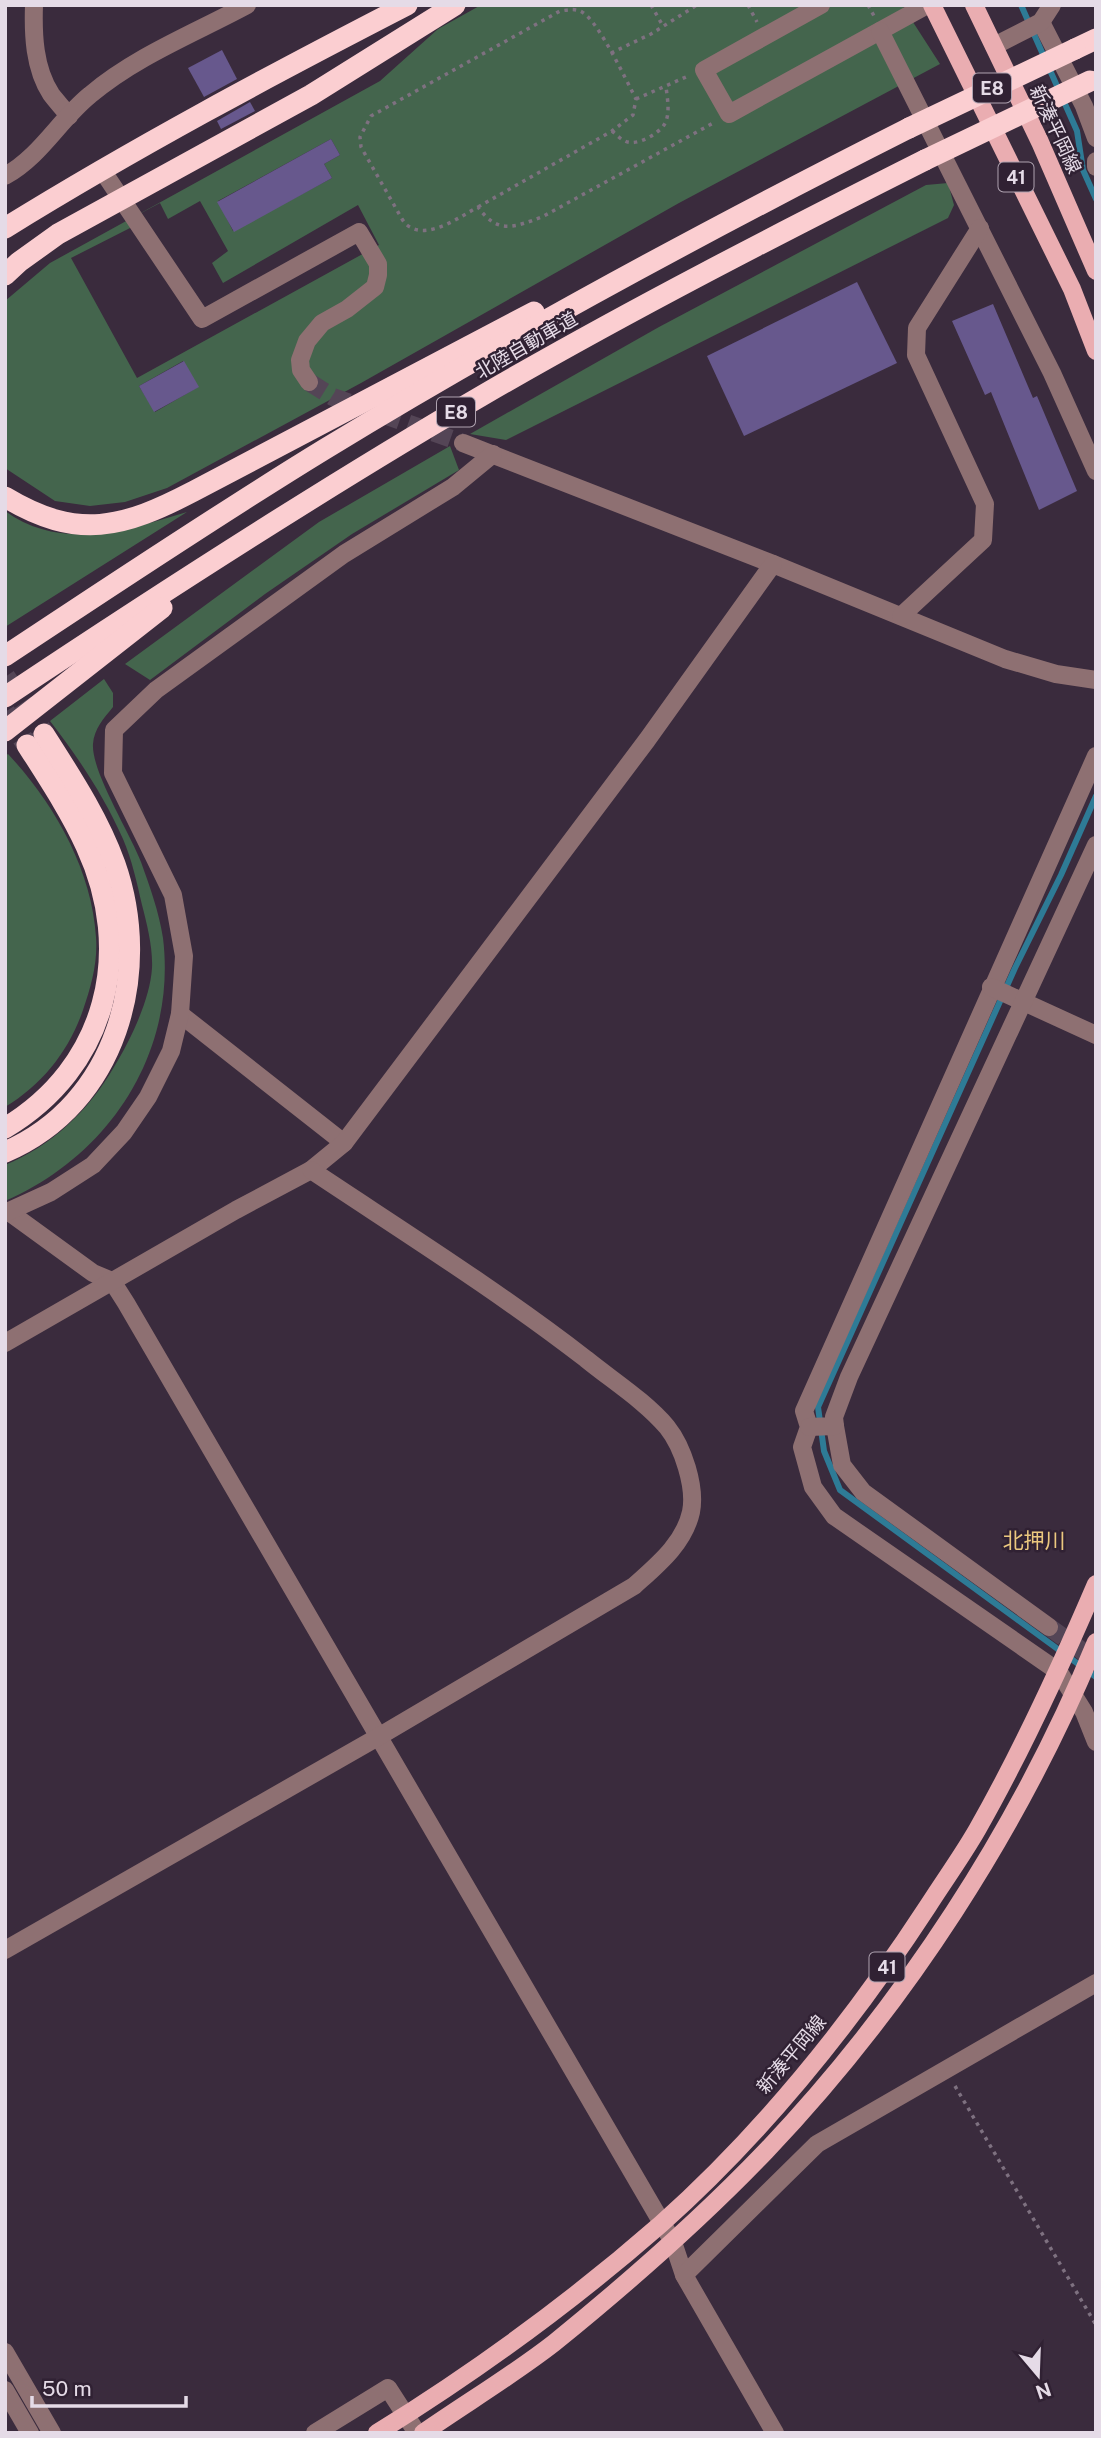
<svg xmlns="http://www.w3.org/2000/svg" width="1101" height="2438" font-family="'Public Sans','Noto Sans JP',sans-serif">
<style>
.green{fill:#44654d;fill-rule:evenodd}
.lines{fill:none;stroke-linecap:round;stroke-linejoin:round}
.stream{stroke:#2e7b96;stroke-width:6}
.building{fill:#67588d}
.minor-tunnel{stroke:#544556;stroke-width:18;stroke-dasharray:18 9;stroke-linecap:butt}
.highway-tunnel{stroke:#544556;stroke-width:21;stroke-dasharray:21 10;stroke-linecap:butt}
.path{stroke:#7e7180;stroke-width:3.5;stroke-dasharray:3.5 5;stroke-linecap:butt}
.minor{stroke:#8e7072;stroke-width:18}
.major{stroke:#eaadb1;stroke-width:18}
.highway{stroke:#fbced1;stroke-width:21}
.highway-bridge{stroke:#fbced1;stroke-width:21}
.labels{text-anchor:middle;dominant-baseline:central;stroke-width:5;stroke-linejoin:round;paint-order:stroke}
.shield{fill:#302133;stroke:#afa3b1;stroke-width:2}
.shield-label{font-size:18px;font-weight:bold;fill:#e5dbe7}
.street-label{font-size:19px;fill:#e5dbe7;stroke:#302133}
.neighbourhood-label{font-size:21px;fill:#ebc87f;stroke:#302133}
</style>
<rect width="100%" height="100%" fill="#3a2b3d"/>
<g class="green">
<path d="M481,5h421l38,59 -261,139 -318,180 -194,105 -42,14 -35,4 -35,-5 -50,-33v-167l45,-38 330,-182 58,-52zM331,139l9,16 -16,9 8,14 -99,53 -15,-30zM200,201l28,50 -16,12 11,20 135,-78 21,40 -242,133 -66,-120 61,-31 -4,-7 32,-17 8,16zM183,361l15,26 -43,25 -16,-26z"/>
<path d="M948,183l6,22 -6,13 -442,222 -36,-6 189,-107 267,-142z"/>
<path d="M450,446l9,24 -107,64 -87,60 -115,86 -25,-16 194,-142z"/>
<path d="M5,511c57,41 121,19 182,1l-182,115z"/>
<path d="M104,679l9,14v14c-9,11 -19,22 -20,37 -2,27 37,89 48,118 9,25 18,50 22,76 14,115 -54,218 -158,263v-36c47,-19 84,-55 109,-98 16,-26 36,-67 38,-99 1,-20 -5,-44 -10,-63 -5,-22 -10,-45 -19,-66 -19,-43 -45,-82 -73,-118z"/>
<path d="M8,754c45,48 84,115 88,183 2,25 -5,50 -13,73 -14,41 -41,75 -78,97v-351z"/>
</g>
<g class="lines">
<g class="stream">
<path d="M1021,5l56,126 6,39 13,29"/>
<path d="M1096,796l-35,79 -46,93 -197,439 6,44 16,39 256,187"/>
</g>
</g>
<g class="building">
<path d="M222,50l15,29 -33,18 -16,-29z"/>
<path d="M250,102l5,9 -34,18 -4,-8z"/>
<path d="M331,139l9,16 -16,9 8,14 -98,54 -17,-30z"/>
<path d="M857,282l40,81 -153,73 -37,-80z"/>
<path d="M993,304l40,94 4,-2 40,95 -38,19 -48,-118 -6,3 -33,-74z"/>
<path d="M184,361l15,26 -45,25 -15,-26z"/>
</g>
<g class="lines">
<g class="minor-tunnel">
<path d="M309,382l24,15 130,46"/>
<path d="M1049,1627l47,34"/>
</g>
<g class="highway-tunnel">
<path d="M5,677l39,57"/>
<path d="M5,712l22,33"/>
</g>
<g class="path">
<path d="M651,5l12,21"/>
<path d="M748,5l9,17"/>
<path d="M868,5l6,11"/>
<path d="M611,53l40,-19 46,-29"/>
<path d="M636,99l50,-22"/>
<path d="M612,131c4,3 8,8 13,10 11,6 33,-7 39,-16 7,-11 3,-27 2,-39"/>
<path d="M478,207l134,-76 21,-16 3,-16c-10,-19 -37,-77 -54,-87 -7,-4 -14,-2 -22,-1l-189,105 -11,21 1,10 41,72c2,3 4,6 8,8 20,12 51,-11 68,-20 20,28 36,20 64,10l173,-95"/>
<path d="M955,2086l141,239"/>
</g>
<g class="minor">
<path d="M34,5c-1,29 0,63 17,89 5,7 12,14 18,22"/>
<path d="M821,5l-117,65 25,44 198,-109"/>
<path d="M1041,22l43,84 12,32"/>
<path d="M880,31l172,342 44,98"/>
<path d="M994,46l47,-24 11,-17"/>
<path d="M1096,161v6"/>
<path d="M102,170l100,149 157,-87 19,32v11l-3,12 -28,22 -25,14 -15,18 -7,19 1,10 8,12"/>
<path d="M5,176c36,-20 54,-56 85,-81 46,-39 105,-62 157,-90"/>
<path d="M463,443l310,121 232,95 51,15 40,6"/>
<path d="M901,616l82,-76 2,-36 -69,-149 1,-27 63,-100"/>
<path d="M1096,756l-292,655 5,16 -7,20 11,40 21,29 225,156 25,40 12,30"/>
<path d="M991,987l105,48"/>
<path d="M180,1014l164,129"/>
<path d="M9,1212l84,61 19,8 14,22 547,939 11,33 91,158"/>
<path d="M5,1213l46,-21 42,-27 31,-33 24,-35 23,-46 9,-37 4,-58 -11,-61 -60,-122 1,-43 42,-40 188,-136 109,-67 40,-33"/>
<path d="M5,1343l231,-133 75,-40 33,-27 303,-403 126,-176"/>
<path d="M835,1426l7,39 21,27 186,135"/>
<path d="M809,1427l26,-1 -1,-9 15,-40 247,-532"/>
<path d="M5,1950l373,-213 256,-151c22,-20 50,-42 57,-74 5,-25 -8,-65 -24,-85 -22,-26 -54,-46 -81,-68 -88,-68 -182,-127 -275,-189"/>
<path d="M684,2275l133,-131 279,-161"/>
<path d="M5,2352l47,81"/>
<path d="M5,2390l25,43"/>
<path d="M315,2433l73,-45 29,45"/>
</g>
<g class="major">
<path d="M932,5l140,284 24,62"/>
<path d="M974,5l66,137 56,129"/>
<path d="M377,2433c100,-62 196,-132 284,-209 103,-92 192,-203 267,-318 16,-25 34,-50 49,-76 45,-79 83,-162 119,-246"/>
<path d="M423,2433c43,-30 90,-58 131,-90 74,-60 146,-123 212,-192 138,-145 254,-324 330,-509"/>
</g>
<g class="highway">
<path d="M1075,49l21,-10"/>
<path d="M5,228c131,-81 266,-153 402,-223"/>
<path d="M5,275l14,-13 39,-28 253,-139 144,-90"/>
<path d="M5,497c73,44 118,31 189,-6l340,-179"/>
<path d="M5,656c106,-70 212,-141 320,-207 190,-116 386,-221 584,-321"/>
<path d="M5,697c159,-106 320,-210 485,-306 142,-82 288,-157 435,-231"/>
<path d="M5,731l157,-123"/>
<path d="M5,1128c102,-61 130,-176 81,-282 -16,-35 -38,-68 -59,-101"/>
<path d="M5,1152c112,-48 148,-180 110,-288 -17,-47 -45,-89 -71,-130"/>
</g>
<g class="highway-bridge">
<path d="M909,128l166,-79"/>
<path d="M925,160l165,-79"/>
</g>
</g>
<g class="labels">
<g class="shield">
<rect x="973" y="73.5" width="38" height="29" rx="5"/>
<rect x="998.5" y="162.5" width="35" height="29" rx="5"/>
<rect x="437" y="397.5" width="38" height="29" rx="5"/>
<rect x="869.5" y="1952.5" width="35" height="29" rx="5"/>
</g>
<g class="shield-label">
<text x="992" y="88">E8</text>
<text x="1016" y="177">41</text>
<text x="456" y="412">E8</text>
<text x="887" y="1967">41</text>
</g>
<g class="street-label">
<text transform="translate(1056 129) rotate(65)">新湊平岡線</text>
<text transform="translate(526 345) rotate(-30)">北陸自動車道</text>
<text transform="translate(791 2054) rotate(-50)">新湊平岡線</text>
</g>
<g class="neighbourhood-label">
<text x="1034" y="1540">北押川</text>
</g>
</g>
<rect width="1101" height="2438" fill="none" stroke="#e5dbe7" stroke-width="14"/>
<g transform="translate(1038 2375) rotate(161)" stroke="#302133" stroke-width="5" paint-order="stroke">
<path d="M0-5L12 26L0 18L-12 26Z" fill="#e5dbe7"/>
<text y="-10" font-size="19" font-weight="bold" text-anchor="middle" fill="#e5dbe7">N</text>
</g>
<path d="M32 2396v10h154v-10" fill="none" stroke="#e5dbe7" stroke-width="3.5"/>
<text x="42" y="2396" font-size="21" fill="#e5dbe7" stroke="#302133" stroke-width="5" paint-order="stroke">50 m</text>
</svg>
